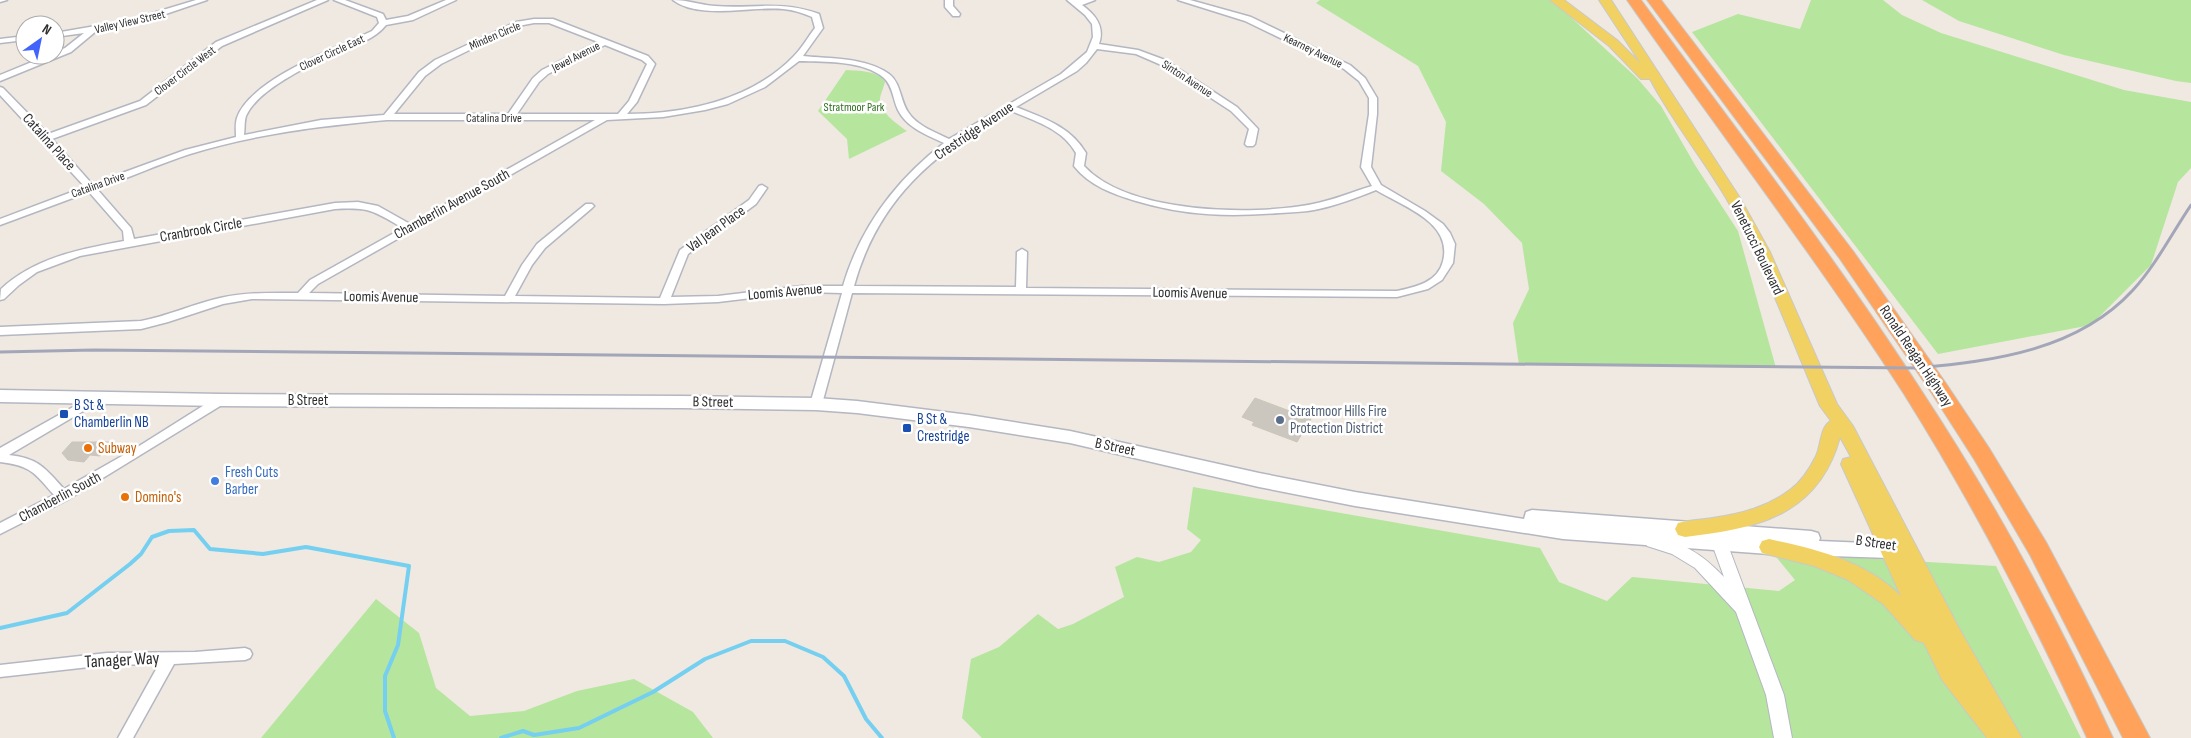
<svg xmlns="http://www.w3.org/2000/svg" width="2191" height="738" font-family="'Sofia Sans Condensed',sans-serif">
<style>
.green{fill:#b6e59e}
.lines{fill:none;stroke-linecap:round;stroke-linejoin:round}
.stream{stroke:#75cff0;stroke-width:4}
.building{fill:#cbc7bf;stroke:#cbc5ba}
.minor-casing{stroke:#b4b7c1;stroke-width:3}
.tertiary-casing{stroke:#b4b7c1;stroke-width:2}
.secondary-casing{stroke:#b4b7c1;stroke-width:3}
.primary-casing{stroke:#c9c9c9;stroke-width:2}
.motorway-casing{stroke:#c9c9c9;stroke-width:2}
.minor{fill:#fff;fill-rule:evenodd}
.tertiary{fill:#fff;fill-rule:evenodd}
.secondary{fill:#fff;fill-rule:evenodd}
.primary{fill:#f2d163;fill-rule:evenodd}
.motorway{fill:#ffa35c;fill-rule:evenodd}
.rail{stroke:#a3a6b8;stroke-width:3}
.transit-dot{fill:#1a4fb4;stroke:#fff;stroke-width:2}
.service-dot{fill:#5c6f8a;stroke:#fff;stroke-width:2}
.food-dot{fill:#e8710a;stroke:#fff;stroke-width:2}
.shop-dot{fill:#3f7fe0;stroke:#fff;stroke-width:2}
.labels{text-anchor:middle;dominant-baseline:central;stroke-width:5;stroke-linejoin:round;paint-order:stroke}
.far-street-label{font-size:12px;fill:#2e2e2e;stroke:#fff}
.far-park-label{font-size:12px;fill:#2c6e1b;stroke:#fff}
.street-label{font-size:15px;fill:#2e2e2e;stroke:#fff}
.transit-label{font-size:15px;fill:#164399;stroke:#fff;text-anchor:start}
.service-label{font-size:15px;fill:#4e5e75;stroke:#fff;text-anchor:start}
.food-label{font-size:15px;fill:#c56008;stroke:#fff;text-anchor:start}
.shop-label{font-size:15px;fill:#366cbe;stroke:#fff;text-anchor:start}
.near-street-label{font-size:18px;fill:#2e2e2e;stroke:#fff}
</style>
<rect width="100%" height="100%" fill="#efe9e1"/>
<g class="green">
<path d="M1320,0h232l85,78 24,28 34,59 43,66 38,137 -257,-3 -6,-42 16,-34 -7,-46 -38,-39 -43,-33 5,-49 -28,-56 -102,-63z"/>
<path d="M1811,0h72l19,15 39,18 183,57 67,12v66l-13,14 -27,83 -60,60 -153,29 -246,-322 46,-18 62,15z"/>
<path d="M1922,0h269v83l-15,-2 -112,-26 -105,-34z"/>
<path d="M846,70c12,1 32,0 39,12 -1,5 -4,10 -5,16 -1,14 17,26 27,33l-58,28 -2,-20 -29,-28z"/>
<path d="M1193,487l347,61 19,34 48,19 25,-24 147,14 16,-11 -22,-27 223,13 85,172h-1099l-20,-20 9,-59 28,-12 39,-33 20,15 15,-5 51,-27 -9,-30 22,-10 22,5 32,-10 10,-12 -14,-11z"/>
<path d="M376,599l43,34 17,55 34,28 54,-5 53,-20 57,-12 59,33 20,26h-452z"/>
</g>
<g class="lines">
<g class="stream">
<path d="M0,628l67,-15 63,-49 11,-10 11,-17 17,-6 25,-1 16,19 53,5 43,-7 103,19 -11,79 -13,31v35l9,27"/>
<path d="M501,738l22,-7 11,4 45,-7 74,-36 52,-33 46,-18h34l38,16 21,19 22,43 16,19"/>
</g>
</g>
<g class="building">
<path d="M1255,398l56,21 -14,23 -45,-17 2,-3 -12,-5z"/>
<path d="M72,442h42l-14,14 -10,-1 -6,7 -16,-2 -6,-7z"/>
</g>
<g class="lines">
<g class="minor-casing">
<g id="minor">
<path d="M0,0h7l-7,2z"/>
<path d="M196,0h11l-56,19 -56,13 -24,20 -71,29v-6l49,-20h6v-3l10,-4 19,-15 -29,4v-4l75,-13z"/>
<path d="M317,0h11l-106,46 -76,59 -94,34 40,45 93,-34 51,-13c0,-6 -1,-13 1,-19 12,-38 101,-71 135,-87l7,-8 -2,-6 -43,-17h11l38,14 3,6 22,-4 38,-16h10l-43,20 -27,5c-11,14 -27,18 -43,25 -27,12 -85,38 -97,66 -2,6 -1,13 -2,19l77,-15 63,-5 35,-43 16,-12 81,-38 18,-3h19l95,37 7,8 -18,38 -10,12c59,0 125,-14 167,-58 8,-8 14,-19 21,-28l-3,-11c-9,-4 -18,-7 -29,-8 -31,-3 -84,11 -110,-9 15,0 28,5 42,6 39,3 65,-6 104,8l4,14 -20,28c27,3 63,1 86,18 12,9 11,26 19,38 9,14 27,20 41,27l112,-65 26,-22 6,-15 -1,-13 -7,-9 -18,-15h28l-13,5c14,10 23,22 17,39l39,6 27,10 72,47 21,22 -3,15 -2,2h-6l-2,-2 4,-15 -18,-18 -72,-47 -23,-10 -39,-5 -11,14 -9,8 -61,36c27,11 54,19 70,46l-2,13c44,48 169,50 229,38 21,-4 39,-12 59,-18l-11,-19 8,-53v-16l-10,-17 -15,-12 -99,-48 -67,-21h12l61,17 99,48 15,13 12,20v16l-6,53 10,18 44,26 18,13 7,9 5,11 -2,19 -11,17 -14,9 -31,8 -545,-4 -30,111 -6,4 -6,-4 32,-111 -40,-1 -84,10 -54,2 -412,-5 -29,5 -55,18 -27,7 -141,6v-8l141,-6c27,-5 52,-17 79,-23 26,-6 51,-5 78,-5l12,-13 93,-52c-30,-17 -33,-21 -68,-19l-255,47 -43,16 -18,13 -15,14 -4,1 1,-11c33,-31 79,-40 123,-48l-1,-10 -34,-39 -89,33v-6l85,-32 -85,-92v-8l3,1 45,46 92,-33 76,-59zM534,23h15l49,19 -56,28 -9,8 -25,36h-114l31,-38 16,-12 77,-38zM605,45l37,15 5,4 -18,37 -11,13h-101l22,-32 9,-8zM799,61c26,1 64,-1 85,17 9,8 9,22 14,32 9,18 29,25 46,33 -48,37 -84,85 -101,143h-41l-84,10 -47,1 17,-43 68,-50 11,-16 -5,-3 -3,1 -10,14 -69,50 -20,48 -145,-2 17,-31 13,-17 47,-40 2,-2 -2,-2h-6l-49,40 -15,21 -17,31 -196,-3 9,-9 289,-164 56,-3 42,-7 23,-6 37,-17zM1009,110c25,11 53,18 67,43l-2,13c16,20 39,28 62,35 50,15 92,16 144,12 11,-1 23,-1 34,-3 21,-4 42,-12 62,-20 26,16 77,32 67,71 -5,21 -27,26 -46,30l-371,-3 1,-36 -5,-3 -5,3 -1,35 -162,-1c24,-87 80,-133 155,-176zM387,120h208l-185,104 -32,-18 -20,-4 -23,1 -201,36 -3,-11 -34,-39c31,-11 62,-25 93,-35 64,-20 131,-28 197,-34z"/>
<path d="M945,0h8v6l7,8 -1,2h-6l-8,-9z"/>
<path d="M25,36v4l-25,3v-4z"/>
<path d="M98,393l4,1 2,3 -2,3 -93,55c29,3 36,13 55,34l72,-41 81,-51 4,-1 6,4 -2,3 -158,97 -67,34v-11l54,-28c-20,-23 -23,-29 -54,-33v-14z"/>
<path d="M245,648l5,2 2,4 -2,4 -5,2 -71,4 -41,74h-15l41,-74 -52,1 -107,12v-12l107,-12 88,-1z"/>
</g>
</g>
<g class="tertiary-casing">
<path id="tertiary" d="M1653,536c33,9 47,16 71,41l-12,-33 2,-4 6,-2 6,2 58,155 8,43h-18l-8,-43 -30,-83 -41,-44 -23,-14 -25,-8 -2,-4 2,-4z"/>
</g>
<g class="secondary-casing">
<path id="secondary" d="M0,390l221,4 461,2 134,2 41,3 112,14 101,16 189,42 96,19 169,27 2,-7 6,-2 279,21 7,2 2,5 -1,3 71,3 10,-2 7,2 2,5 -2,5 -17,4 -121,-4 -206,-15 -208,-33 -96,-19 -189,-44 -101,-16 -112,-14 -41,-3 -134,-2 -461,-2 -221,-4z"/>
</g>
<g class="primary-casing">
<path id="primary" d="M1550,0h14l53,40 24,24 -42,-64h12l129,198 30,54 67,152 16,22 107,204 62,108h-35l-45,-58 -18,-37 -9,-3 -32,-36 -35,-24 -34,-14 -52,-13 -3,-6 3,-6 7,-2c47,10 97,22 132,57l-60,-132 2,-5 8,-2 -11,-20c-21,78 -83,92 -155,100l-7,-2 -3,-6 3,-6c11,-3 23,-3 34,-5 29,-4 56,-11 79,-29 11,-8 19,-21 25,-33 5,-10 4,-30 15,-35l-11,-15c-30,-70 -56,-143 -94,-208 -24,-41 -54,-77 -76,-119h-9l-32,-33z"/>
</g>
<g class="motorway-casing">
<g id="motorway">
<path d="M1627,0h14c94,128 192,254 278,387 74,112 138,229 194,351h-26c-54,-119 -114,-234 -183,-344 -87,-135 -185,-262 -277,-394z"/>
<path d="M1647,0h14l192,251 92,131 44,66 57,94 104,196h-27l-93,-183 -56,-96 -43,-67 -91,-133z"/>
</g>
</g>
<use href="#minor" class="minor"/>
<use href="#tertiary" class="tertiary"/>
<use href="#secondary" class="secondary"/>
<use href="#primary" class="primary"/>
<use href="#motorway" class="motorway"/>
<path class="rail" d="M0,352l94,-2 1823,18c78,-7 161,-18 216,-78 23,-25 39,-57 58,-85"/>
</g>
<g class="transit-dot">
<rect x="59" y="409" width="10" height="10" rx="2.5"/>
<rect x="902" y="423" width="10" height="10" rx="2.5"/>
</g>
<circle class="service-dot" cx="1280" cy="420" r="5"/>
<g class="food-dot">
<circle cx="88" cy="448" r="5"/>
<circle cx="125" cy="497" r="5"/>
</g>
<circle class="shop-dot" cx="215" cy="481" r="5"/>
<g class="labels">
<g class="far-street-label">
<text transform="translate(130 22) rotate(-13)">Valley View Street</text>
<text transform="translate(495 36) rotate(-23)">Minden Circle</text>
<text transform="translate(1313 51) rotate(26)">Kearney Avenue</text>
<text transform="translate(332 53) rotate(-25)">Clover Circle East</text>
<text transform="translate(576 57) rotate(-27)">Jewel Avenue</text>
<text transform="translate(185 71) rotate(-37)">Clover Circle West</text>
<text transform="translate(1187 79) rotate(33)">Sinton Avenue</text>
<text x="494" y="118">Catalina Drive</text>
<text transform="translate(98 185) rotate(-20)">Catalina Drive</text>
</g>
<g class="far-park-label">
<text x="854" y="107">Stratmoor Park</text>
</g>
<g class="street-label">
<text transform="translate(974 131) rotate(-34)">Crestridge Avenue</text>
<text transform="translate(49 142) rotate(48)">Catalina Place</text>
<text transform="translate(452 204) rotate(-29)">Chamberlin Avenue South</text>
<text transform="translate(716 229) rotate(-36)">Val Jean Place</text>
<text transform="translate(201 230) rotate(-10)">Cranbrook Circle</text>
<text transform="translate(1757 248) rotate(64)">Venetucci Boulevard</text>
<text transform="translate(785 292) rotate(-5)">Loomis Avenue</text>
<text transform="translate(1190 293) rotate(1)">Loomis Avenue</text>
<text transform="translate(381 297) rotate(1)">Loomis Avenue</text>
<text transform="translate(1916 356) rotate(56)">Ronald Reagan Highway</text>
<text x="308" y="400">B Street</text>
<text transform="translate(713 402) rotate(1)">B Street</text>
<text transform="translate(1115 447) rotate(12)">B Street</text>
<text transform="translate(60 497) rotate(-28)">Chamberlin South</text>
<text transform="translate(1876 543) rotate(8)">B Street</text>
</g>
<g class="transit-label">
<text x="74" y="405">B St &amp;<tspan x="74" dy="17">Chamberlin NB</tspan></text>
<text x="917" y="419">B St &amp;<tspan x="917" dy="17">Crestridge</tspan></text>
</g>
<g class="service-label">
<text x="1290" y="411">Stratmoor Hills Fire<tspan x="1290" dy="17">Protection District</tspan></text>
</g>
<g class="food-label">
<text x="98" y="448">Subway</text>
<text x="135" y="497">Domino's</text>
</g>
<g class="shop-label">
<text x="225" y="472">Fresh Cuts<tspan x="225" dy="17">Barber</tspan></text>
</g>
<g class="near-street-label">
<text transform="translate(122 660) rotate(-3)">Tanager Way</text>
</g>
</g>
<g transform="translate(40 40) rotate(33)"><circle r="24" fill="#ffffff" stroke="#ababab"/>
<path d="M0-4L9 19L0 12L-9 19Z" fill="#4264fb"/>
<text y="-8" font-size="14" font-weight="bold" text-anchor="middle" fill="#2e2e2e">N</text>
</g>
</svg>
